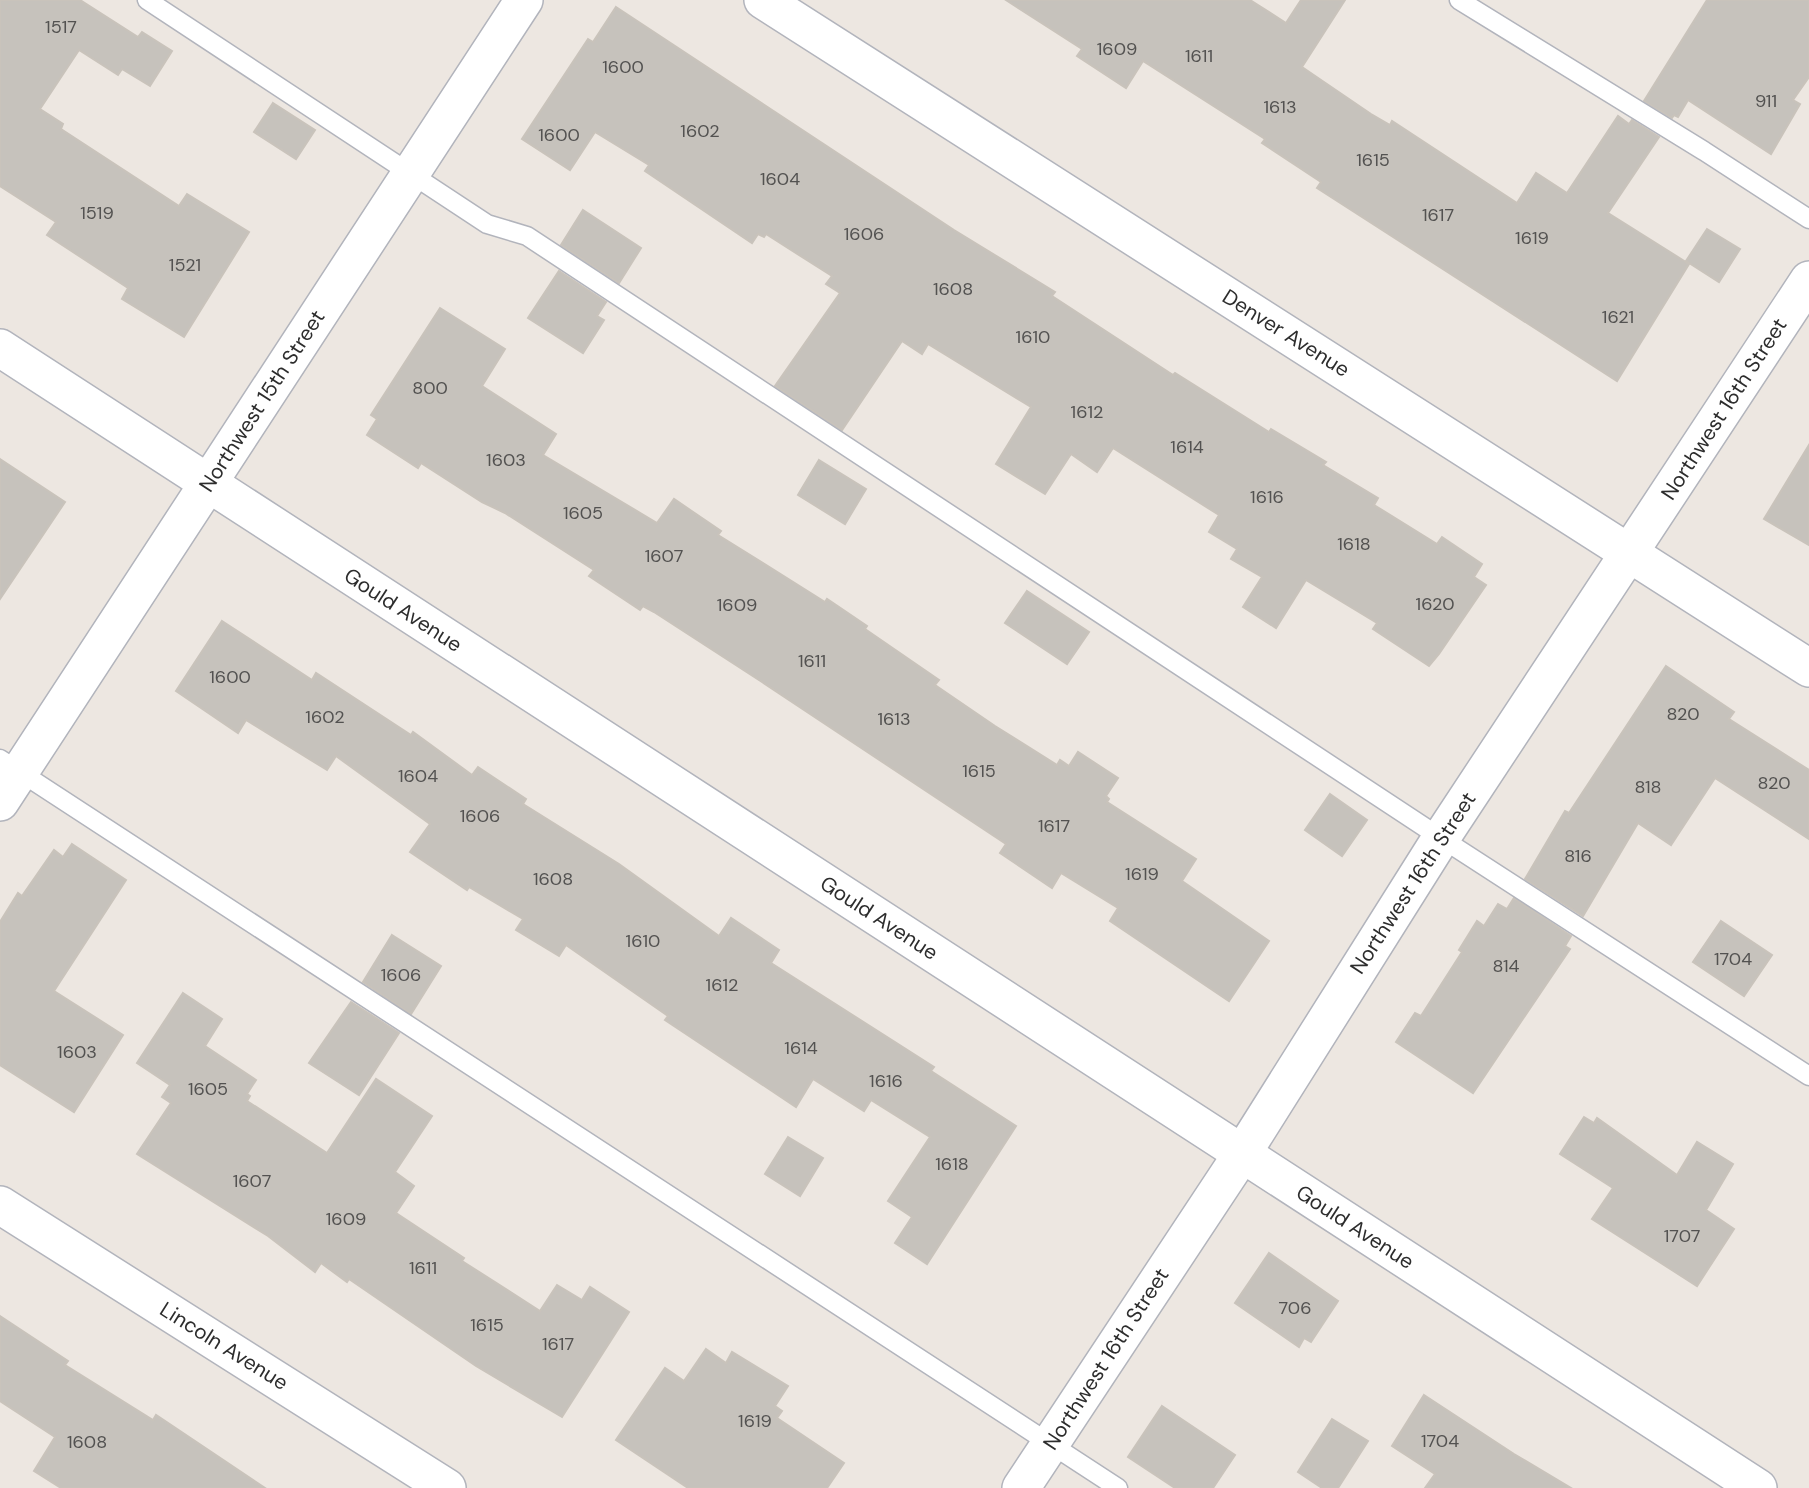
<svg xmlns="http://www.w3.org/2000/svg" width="1809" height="1488" font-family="'DM Sans',sans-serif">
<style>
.building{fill:#c6c2bc;stroke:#c9c3bb;stroke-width:2}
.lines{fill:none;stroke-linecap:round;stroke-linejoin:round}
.service-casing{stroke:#b2b4bc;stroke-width:21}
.minor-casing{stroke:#b2b4bc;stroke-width:40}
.service{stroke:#fff;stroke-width:18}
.minor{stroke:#fff;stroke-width:37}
.labels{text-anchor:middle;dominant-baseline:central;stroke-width:5;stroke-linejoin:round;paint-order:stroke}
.number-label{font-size:18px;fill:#535251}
.street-label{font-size:21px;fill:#2d2d2d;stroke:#fff}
</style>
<rect width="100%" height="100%" fill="#ede7e1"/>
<g class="building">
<path d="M0,0h80l58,37 4,-5 30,19 -22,35 -28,-17 -4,6 -39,-25 -39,59 23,15 -2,5 118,77 8,-12 62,38 -65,105 -62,-38 6,-11 -81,-53 9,-13 -56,-36z"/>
<path d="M1006,0h244l36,23 15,-23h44l-43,67 69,47 19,11 2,-4 125,82 19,-30 31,20 51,-77 11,8 3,-4 27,17 -51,76 81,51 -72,117 -300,-193 4,-6 -59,-39 3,-4 -122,-78 -17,27 -49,-32 5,-7z"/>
<path d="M1707,0h102v77l-16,23 7,4 -29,50 -83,-54 -10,17 -4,-2 -2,3 -28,-17z"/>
<path d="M616,7l338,223 101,62 -3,4 121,79 2,-2 94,59 2,-3 55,33 -3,3 55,33 -4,7 63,39 5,-7 40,27 -8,13 12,8 -47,69 -10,12 -56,-37 4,-6 -71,-43 -30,48 -33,-21 19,-30 -31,-18 6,-10 -28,-17 10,-17 -106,-67 -16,24 -26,-18 -26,40 -49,-30 35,-57 -103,-63 -6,10 -20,-13 -60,89 -67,-44 65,-93 -14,-9 6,-8 -66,-42 -2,3 -6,-3 -6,9 -107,-72 4,-6 -54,-33 -25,38 -48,-31 66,-100 5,3z"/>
<path d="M273,103l42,27 -19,29 -42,-27z"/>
<path d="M583,210l58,38 -22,35 -58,-38z"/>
<path d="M1707,229l33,20 -21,33 -33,-21z"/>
<path d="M559,271l47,31 -9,14 7,4 -21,33 -55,-35z"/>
<path d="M440,308l65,41 -23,37 74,48 -13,21 114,68 17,-24 47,32 -3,4 107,67 2,-3 40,27 -2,3 74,51 -4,5 60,41 62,39 3,-5 9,6 9,-14 40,26 -12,18 3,3 -2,3 89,57 -14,22 87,60 -40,60 -119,-80 8,-13 -57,-35 -9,15 -52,-35 6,-9 -244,-162 -108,-70 -11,-6 -3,4 -51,-34 5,-6 -89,-57 -23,-11 -61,-39 -3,5 -51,-33 10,-16 -6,-4z"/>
<path d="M1809,445v100l-45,-26z"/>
<path d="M0,459l65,43 -65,97z"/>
<path d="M819,460l47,29 -21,35 -47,-29z"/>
<path d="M1027,591l62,41 -22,32 -62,-41z"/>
<path d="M222,621l90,59 4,-7 95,62 2,-3 59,43 6,-8 48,32 -3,5 96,60 100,72 12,-18 48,32 -8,13 163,104 -3,4 85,55 -89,138 -32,-21 17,-26 -24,-16 42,-64 -59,-37 -7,11 -51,-32 -17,28 -131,-87 3,-4 -102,-71 -7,11 -43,-26 7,-11 -54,-32 -2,3 -57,-38 20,-28 -94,-68 -9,14 -81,-50 -8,13 -62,-42z"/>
<path d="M1666,666l68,46 -5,7 80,51v69l-94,-61 -44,67 -33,-22 -55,93 -58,-37 40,-68 4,2z"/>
<path d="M1330,794l37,26 -25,36 -37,-26z"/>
<path d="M72,844l54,36 -72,111 69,44 -49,77 -74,-47v-143l18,-29 4,3 32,-46 9,7z"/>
<path d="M1514,898l57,38 -6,10 5,3 -97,144 -77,-51 19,-29 6,3 41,-64 -3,-2 18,-29 7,5 14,-22 9,5z"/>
<path d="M1721,921l51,34 -28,41 -51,-34z"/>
<path d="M392,935l49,31 -30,48 -48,-32z"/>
<path d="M183,993l39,26 -17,27 51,34 -9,14 3,2 -3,5 80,52 49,-74 56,37 -37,56 19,14 -18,27 68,45 -2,3 78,50 17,-26 25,15 8,-13 39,25 -67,105 -86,-51 -127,-87 -2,3 -26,-19 -6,9 -47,-36 -131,-82 34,-51 -9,-6 8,-12 -33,-22z"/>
<path d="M351,1002l48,31 -40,62 -50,-32z"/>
<path d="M1584,1117l10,6 3,-5 80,57 20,-33 36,22 -27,46 28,19 -37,57 -105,-67 21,-31 -53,-34z"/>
<path d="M788,1137l35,21 -23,38 -35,-22z"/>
<path d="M1269,1253l69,48 -27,41 -7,-4 -5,9 -64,-44z"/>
<path d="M0,1316l68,45 -3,4 88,55 3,-5 109,73h-204l-27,-17 21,-34 -55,-36z"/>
<path d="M706,1349l20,14 6,-11 56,34 -13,20 7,5 -5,7 67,45 -17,25h-139l-72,-48 49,-72 19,13z"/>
<path d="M1424,1395l90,59 57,34h-146l10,-14 -43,-28z"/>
<path d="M1162,1406l73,49 -22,33h-38l-47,-31z"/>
<path d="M1332,1419l36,22 -30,47h-16l-24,-16z"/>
</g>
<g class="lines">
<g class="service-casing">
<g id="service">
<path d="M147,0l340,224 40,12 914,602 368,238"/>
<path d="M1459,0l245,151 105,68"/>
<path d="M0,759l1118,729"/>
</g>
</g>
<g class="minor-casing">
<g id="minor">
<path d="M763,0l1046,668"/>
<path d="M0,348l1758,1140"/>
<path d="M0,802l524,-802"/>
<path d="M0,1205l447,283"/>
<path d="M1021,1488l221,-334 199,-316 368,-558"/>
</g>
</g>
<use href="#service" class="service"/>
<use href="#minor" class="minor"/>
</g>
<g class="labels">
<g class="number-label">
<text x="61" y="27">1517</text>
<text x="1117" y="49">1609</text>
<text x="1199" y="56">1611</text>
<text x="623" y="67">1600</text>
<text x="1766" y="101">911</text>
<text x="1280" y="107">1613</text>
<text x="700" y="131">1602</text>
<text x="559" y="135">1600</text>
<text x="1373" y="160">1615</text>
<text x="780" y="179">1604</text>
<text x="97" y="213">1519</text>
<text x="1438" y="215">1617</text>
<text x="864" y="234">1606</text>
<text x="1532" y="238">1619</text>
<text x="185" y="265">1521</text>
<text x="953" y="289">1608</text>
<text x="1618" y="317">1621</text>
<text x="1033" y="337">1610</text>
<text x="430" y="388">800</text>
<text x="1087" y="412">1612</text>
<text x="1187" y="447">1614</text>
<text x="506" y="460">1603</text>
<text x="1267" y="497">1616</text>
<text x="583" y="513">1605</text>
<text x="1354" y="544">1618</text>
<text x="664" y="556">1607</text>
<text x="1435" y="604">1620</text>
<text x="737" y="605">1609</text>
<text x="812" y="661">1611</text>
<text x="230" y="677">1600</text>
<text x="1683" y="714">820</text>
<text x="325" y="717">1602</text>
<text x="894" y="719">1613</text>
<text x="979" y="771">1615</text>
<text x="418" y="776">1604</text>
<text x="1774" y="783">820</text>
<text x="1648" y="787">818</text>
<text x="480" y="816">1606</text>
<text x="1054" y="826">1617</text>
<text x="1578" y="856">816</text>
<text x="1142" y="874">1619</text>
<text x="553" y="879">1608</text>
<text x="643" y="941">1610</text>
<text x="1733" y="959">1704</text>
<text x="1506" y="966">814</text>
<text x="401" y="975">1606</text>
<text x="722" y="985">1612</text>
<text x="801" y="1048">1614</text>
<text x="77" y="1052">1603</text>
<text x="886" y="1081">1616</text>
<text x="208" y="1089">1605</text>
<text x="952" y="1164">1618</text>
<text x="252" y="1181">1607</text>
<text x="346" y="1219">1609</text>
<text x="1682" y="1236">1707</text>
<text x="423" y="1268">1611</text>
<text x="1295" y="1308">706</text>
<text x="487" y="1325">1615</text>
<text x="558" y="1344">1617</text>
<text x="755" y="1421">1619</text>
<text x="1440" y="1441">1704</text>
<text x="87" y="1442">1608</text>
</g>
<g class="street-label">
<text transform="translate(1286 333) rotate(32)">Denver Avenue</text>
<text transform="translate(262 401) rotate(-57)">Northwest 15th Street</text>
<text transform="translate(1724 409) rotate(-57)">Northwest 16th Street</text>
<text transform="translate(403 610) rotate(33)">Gould Avenue</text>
<text transform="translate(1413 883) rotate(-57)">Northwest 16th Street</text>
<text transform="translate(879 918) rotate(33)">Gould Avenue</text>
<text transform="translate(1355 1227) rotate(33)">Gould Avenue</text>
<text transform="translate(224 1346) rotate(32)">Lincoln Avenue</text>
<text transform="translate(1106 1359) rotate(-57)">Northwest 16th Street</text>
</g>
</g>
</svg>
